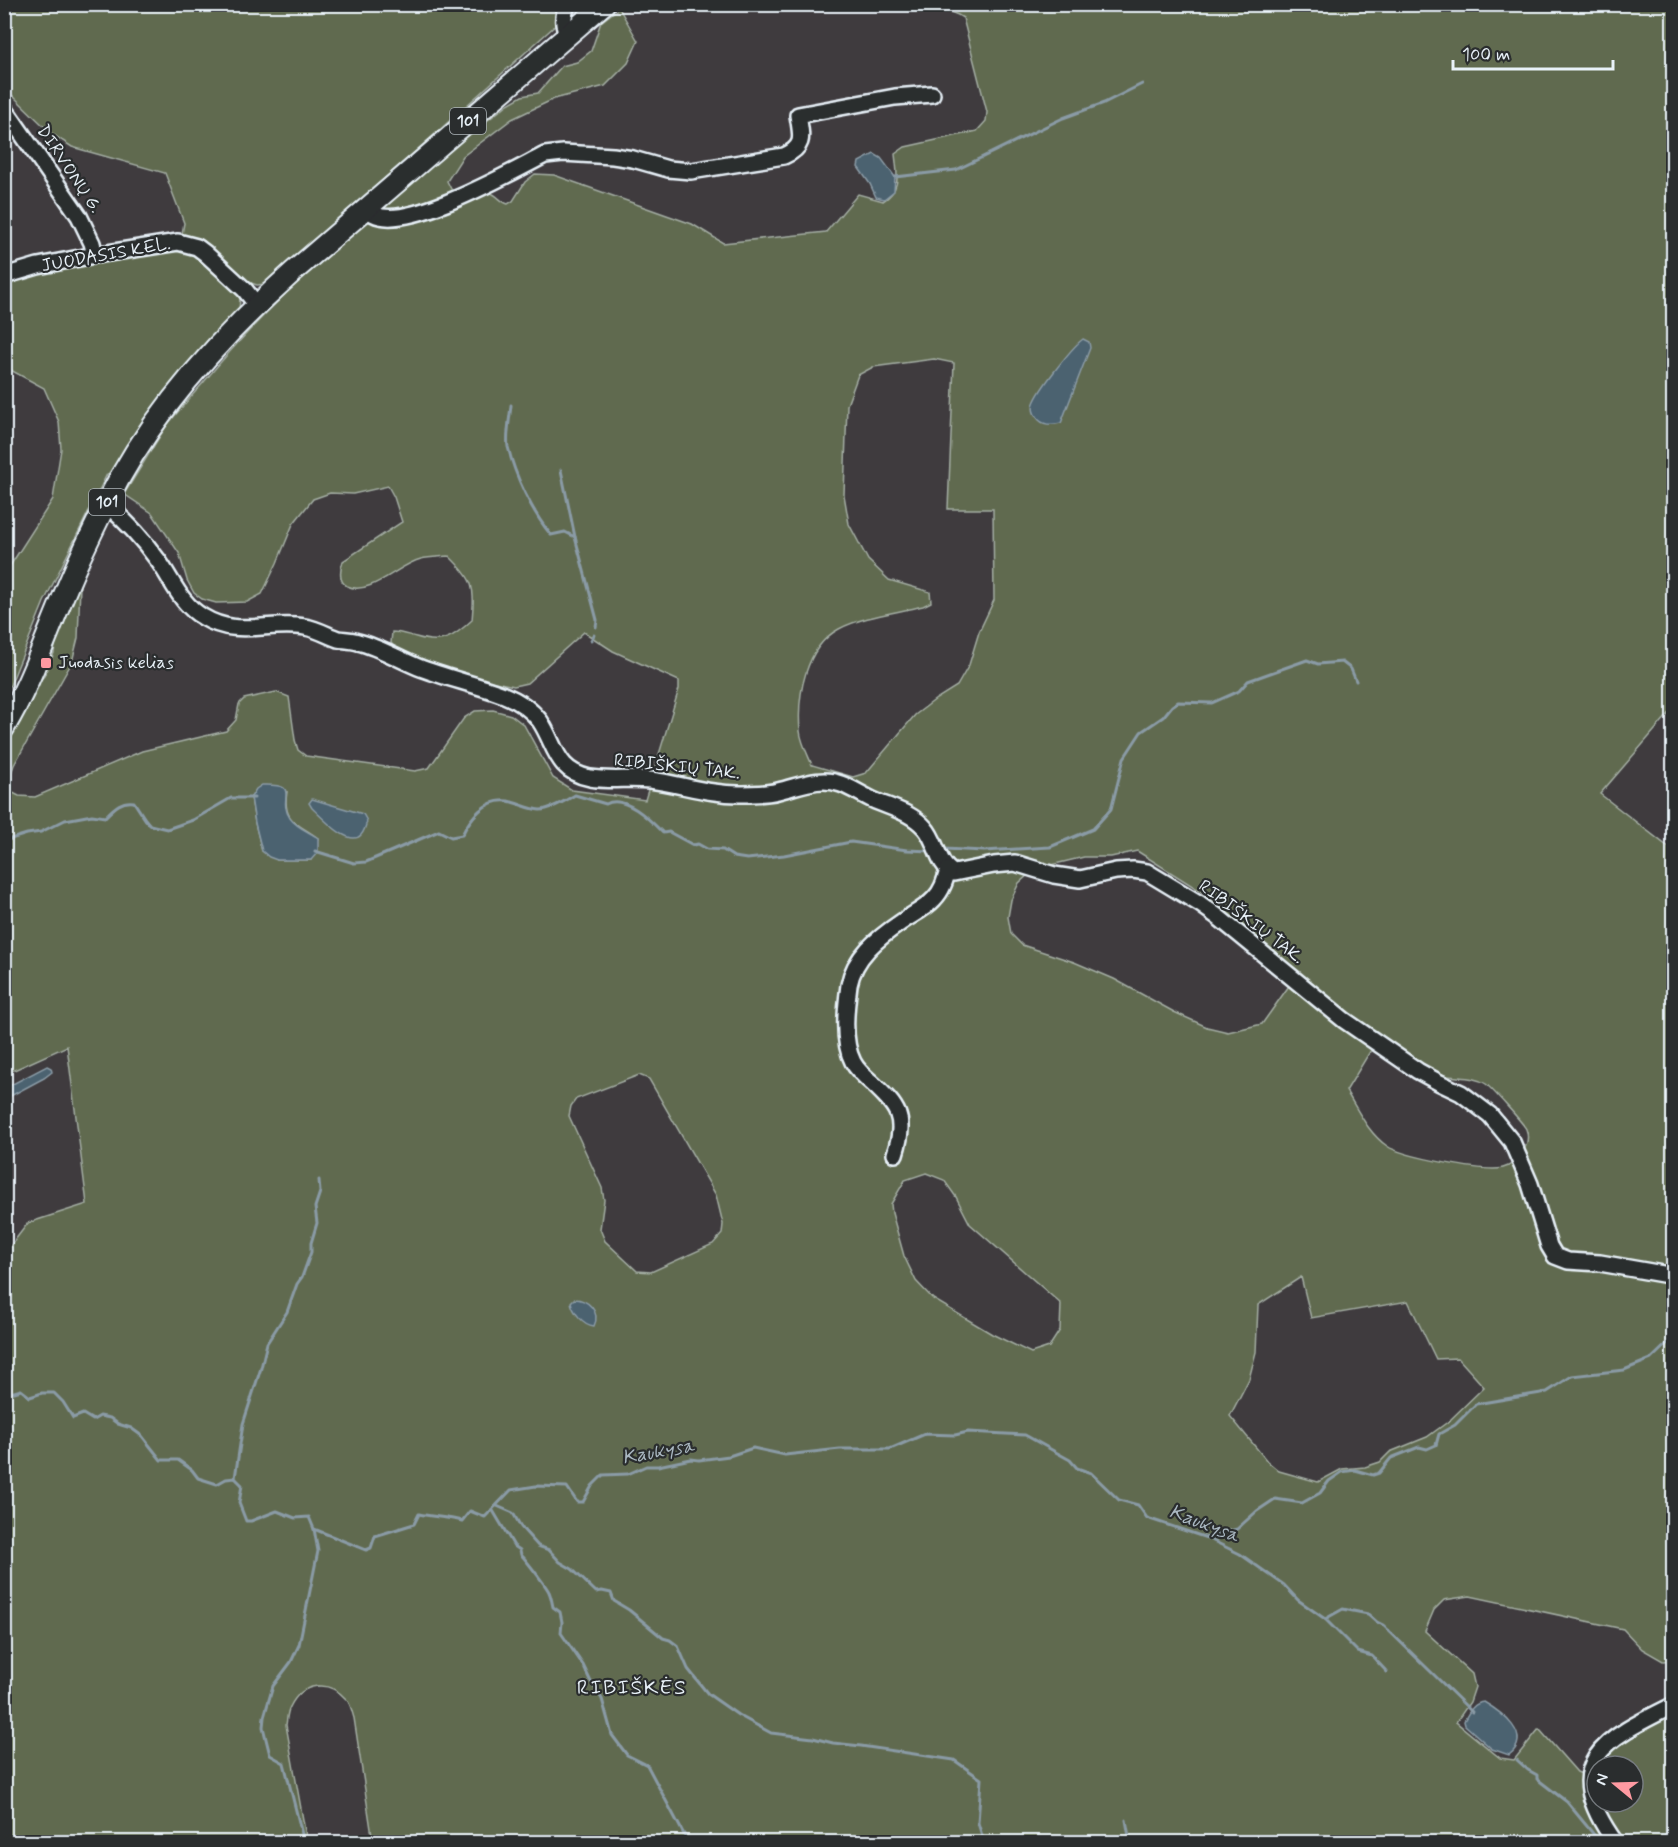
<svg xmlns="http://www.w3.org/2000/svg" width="1678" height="1847" font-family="Mynerve,sans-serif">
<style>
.green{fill:#616a50;stroke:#a4aea4;stroke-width:1.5;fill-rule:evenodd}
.water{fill:#4c6270;stroke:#8a9ba6;stroke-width:1.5}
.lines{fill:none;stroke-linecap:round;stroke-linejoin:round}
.stream{stroke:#8a9ba6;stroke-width:3}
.minor-casing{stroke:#e8f1f8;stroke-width:20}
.major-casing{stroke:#e8f1f8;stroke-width:24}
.minor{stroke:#2a2d2e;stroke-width:15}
.major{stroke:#2a2d2e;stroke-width:20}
.poi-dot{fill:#ff9aa2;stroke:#2a2d2e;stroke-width:2}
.labels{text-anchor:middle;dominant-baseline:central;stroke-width:4.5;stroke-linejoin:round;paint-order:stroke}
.shield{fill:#2a2d2e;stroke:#afb6bb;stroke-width:1.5}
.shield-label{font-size:16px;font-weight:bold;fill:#e8f1f8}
.street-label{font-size:18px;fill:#e8f1f8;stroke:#2a2d2e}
.poi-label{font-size:18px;fill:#e8f1f8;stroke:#2a2d2e;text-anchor:start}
.water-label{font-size:20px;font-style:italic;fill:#aab8c2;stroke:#2a2d2e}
.quarter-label{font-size:21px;letter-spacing:1.5px;fill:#e8f1f8;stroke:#2a2d2e}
</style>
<rect width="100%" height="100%" fill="#3f3b3e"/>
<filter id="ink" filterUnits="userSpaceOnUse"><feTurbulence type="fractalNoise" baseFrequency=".0167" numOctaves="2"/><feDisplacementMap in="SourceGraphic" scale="12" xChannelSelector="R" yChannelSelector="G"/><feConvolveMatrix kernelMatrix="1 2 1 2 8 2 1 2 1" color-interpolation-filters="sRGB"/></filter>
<g filter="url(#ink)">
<g class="green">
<path d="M4,5h574l-143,129 -170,150 -8,1 -9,-3 -44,-41 -22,-7 2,-11 -19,-50 -93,-26 -20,-13 -40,-39 -7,-11z"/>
<path d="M933,5h740v704l-73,85 71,55 2,-1v812l-10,1 -21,-12 -19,-20 -153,-33 -26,4 -10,10 -9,21 47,43 3,13 -5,15 -14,20 44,36 14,2 25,-31 38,43 18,7 2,23h36v-36h-33l2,-5 11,-14 14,-7 7,-11 39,-17v130h-1300l-19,-124c-2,-6 -3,-13 -7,-18 -18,-21 -45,-18 -57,7 -3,5 -3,12 -4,18l21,117h-302v-589l23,-30 59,-19 -20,-158 -55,25 -7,1v-332l24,-48 15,-16 10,-23 3,-23 27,-59 -4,15 -2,52 -6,24 -58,103 -6,16 1,10 10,5 16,1 107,-46 84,-20 10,-11 3,-16 5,-5 32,-7 13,5 6,43 3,10 8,6 109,15 14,-3 35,-50 11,-7 18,-1 18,5 13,10 29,53 19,12 73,10 34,-111v-8l-66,-30 -29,-19 -57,51 -13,3 -43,-9 -75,-28 -5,-6 1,-11c8,0 16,3 24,5 26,8 37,1 56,-17 3,-34 2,-40 -23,-64 -9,1 -19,1 -28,3 -22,5 -51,38 -74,27 -9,-5 -7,-16 -4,-25l59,-39 -8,-25 -6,-11 -35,8 -23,-1 -17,6 -20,25 -16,39 -15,31 -15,8 -31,1 -14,-4 -8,-6 -7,-13 -8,-27 -27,-40 -28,-19c14,-22 27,-44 41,-66 12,-16 25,-30 38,-45 88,-107 197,-193 305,-279l14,-8 16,-3 24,-27 15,-4 14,-11 10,-29 18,-14 19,33 -10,22 -23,23 -51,13 -42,20 -49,37 -16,25 4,8 15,12c6,-3 17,-11 25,-8 6,2 10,9 17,11l5,-3 12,-19 10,-8 19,1 138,49 31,19 103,-11 32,-38 25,7c19,-12 14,-27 12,-47l10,-7 72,-16 9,-10 1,-9 -24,-94 -5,-3zM934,359l20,4 -6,146h45l1,91 -15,32 -10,33 -12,21 -21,13 -21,16 -49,58 -13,4 -41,-12c-4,-10 -11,-23 -12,-34 -3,-35 5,-84 39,-102 25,-13 56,-16 84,-23l8,-4 -1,-10 -41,-12 -21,-20 -19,-36 -5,-29 3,-90 11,-30 15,-8zM287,792c-5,30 11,31 31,46l-7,22h-34l-15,-9 -7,-28 -4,-26zM1137,851l70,44 89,81 -34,48 -34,8 -21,-5 -33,-15 -60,-33 -40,-17 -52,-17 -11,-11 -3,-17 3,-17 8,-17 9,-8 23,-10 33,-8h27zM1380,1035c15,11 36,30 53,37 16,8 38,2 53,12 5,4 38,40 40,45 6,15 -8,35 -23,39 -16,5 -102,-12 -116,-22 -19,-13 -29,-36 -41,-55zM639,1075l10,4 67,116 7,29 -1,10 -9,10 -62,28 -14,-1 -32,-30 -5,-12 4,-29 -2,-12 -33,-72 2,-10 5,-7zM926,1173l18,7 12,17 14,27 91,80 -1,26 -11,17 -18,6 -39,-19 -59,-35 -17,-18 -12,-25 -12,-43 -1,-9 14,-24zM1301,1277l10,41 97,-17 28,58 22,-1 26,29 -35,34 -22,16 -37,15 -10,10 -15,5 -23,2 -24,13 -39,-11 -12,-10 -37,-45 19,-37 7,-27 2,-47z"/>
<path d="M179,248c26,6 43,30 61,49l-1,14 -124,160 -8,3 -63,128 -39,96v-128l3,-1 45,-70 8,-50 -2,-27 -15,-34 -39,-21v-82l27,-9 123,-26z"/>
</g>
<g class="water">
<path d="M874,154l7,4 14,19 -1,14 -10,8 -8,-2 -6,-13 -12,-17 1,-5z"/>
<path d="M1083,339l6,3 1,6 -29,75c-8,2 -16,3 -22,-3 -4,-4 -6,-7 -6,-13 1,-12 39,-60 50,-68z"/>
<path d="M262,785c41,-1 14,12 28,33 6,9 19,14 28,20v14l-7,8h-34l-8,-3 -7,-6 -7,-28 -4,-26 5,-8z"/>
<path d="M312,799l51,15 4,7c-1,4 -3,11 -6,14 -12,13 -40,-19 -49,-27l-3,-5z"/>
<path d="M47,1066l4,2 1,4 -8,6 -39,21v-11z"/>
<path d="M574,1299c14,0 27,13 20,27 -11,-1 -21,-14 -23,-24z"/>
<path d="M1484,1702c17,10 50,34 25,53l-17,-6 -27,-24 -1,-4c5,-9 9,-18 20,-19z"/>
</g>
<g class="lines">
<g class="stream">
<path d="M895,177l61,-7 107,-52 41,-15 38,-19"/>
<path d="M511,405c-1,13 -5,30 -3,42 7,29 24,65 43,88l14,-3 10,5"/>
<path d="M561,470l14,67 22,83 -1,7"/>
<path d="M591,640l3,-5"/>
<path d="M4,841l23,-7 14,-2 24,-12 27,-5 13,2c9,-9 16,-17 29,-15l11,17 5,6 17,4 26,-9 38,-22h23"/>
<path d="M944,849l40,2 66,-4 43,-18 18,-20 13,-51 17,-26 22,-15 9,-11 6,-4 34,1 27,-12 9,-10 59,-21 11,4 24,-2 9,7 5,12"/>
<path d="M315,851l39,12 12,-1 73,-31 12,6 11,-2c8,-17 24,-37 46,-34 10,2 21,8 32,9 9,0 27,-10 35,-15l31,9c19,-10 45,17 57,29l6,-1 24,13 5,-1 9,5 16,1 11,7 13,2 37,-4 67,-13 56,8 24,1"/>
<path d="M4,1395l17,-5 9,7 12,-4h12l9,9 10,16 10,-4 10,6 7,-4 10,2 8,6 13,4 11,8 19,24h17l14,10 6,8 19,6 9,-5 9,-1 7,7 -3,18 7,18h5l26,-10 18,7 14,-1 5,12 52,21 5,-2 4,-12 39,-12 5,-10c15,3 28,3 43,7l8,-10 15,6 26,-27 25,-4 31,1 10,15h6l9,-16 11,-11 25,-1 18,-8h12l33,-7 8,1 30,-4 24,-8 32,7 55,-6h50l35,-15 30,1 13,-3 57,3 45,25 7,8 14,5 28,27 19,5 9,13 60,20 33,16 44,31 14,15 27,19 33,33 14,4 15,16"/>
<path d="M235,1478l8,-54 18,-56 6,-25 20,-31 10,-28 5,-7 9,-25v-9l6,-20 -2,-16 5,-15 -1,-12"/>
<path d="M497,1506l16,7 8,14 17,19 11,4 11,12 12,7 24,23 6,-1 9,2 3,8 15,9 34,28 7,2 8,6 10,23 20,25 30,21 33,18 42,5 20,5 28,3 93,14 27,19 -3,44 6,19"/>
<path d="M492,1509l22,37 6,4 1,5c3,2 26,32 28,37 2,4 3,10 4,15l7,5 2,10 -1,11 22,32 7,15 12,19 10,36 15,20 20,10 41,77"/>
<path d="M1207,1538l30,-9 20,-18 18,-12 27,4 18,-10 9,-12 13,-9 13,-2 18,5 6,-2 12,-15 28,-11 8,2 9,-4 3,-11 16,-9 21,-21 71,-12 25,-16 52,-6 27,-11 23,-22"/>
<path d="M1325,1619l18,-10 25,5 9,8 6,3 89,87"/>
<path d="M1517,1760l11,10 9,5v4l30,23 33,40"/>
<path d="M1126,1820l4,22"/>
<path d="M304,1842l-20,-79 -14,-8 -7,-28 1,-10 9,-31 18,-24 8,-17 19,-94 -4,-22"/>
</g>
<g class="minor-casing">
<g id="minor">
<path d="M567,4c-4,13 -5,20 1,32"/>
<path d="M4,108l75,108 13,27 3,12"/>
<path d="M368,207c1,1 5,6 6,7 33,18 139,-43 171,-59l18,-2 50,3 20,3 35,10 23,2 93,-15c22,-10 17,-20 14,-41l97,-18 37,-3"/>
<path d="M4,276l34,-10 57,-11 83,-13 19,5 8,6 40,37 11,14"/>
<path d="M106,504c19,16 36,34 51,55 15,20 23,45 46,58 34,21 65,4 102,10 12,2 22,8 33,12 6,1 13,1 20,3 21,5 40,17 60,25 28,11 57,17 86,28 13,5 27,14 36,26 16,24 15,50 50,57 19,3 40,0 60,2 31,4 61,15 93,14 12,0 24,0 35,-3 22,-5 41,-15 63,-7 11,4 21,11 32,16 18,8 38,12 52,28 12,13 12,37 29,45l40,-8 21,-2 39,12 26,4 36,-8 17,-1 14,2 53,32 18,13 126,103 74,51 22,12 21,10 29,22 22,27 18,42 19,62 6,10 13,5 32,2 74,13"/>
<path d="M895,1154c12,-36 3,-47 -23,-71 -7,-6 -15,-13 -19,-21 -11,-21 -7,-54 -4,-77 5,-28 29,-47 51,-62 11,-8 25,-14 34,-24 8,-8 11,-18 14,-29"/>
<path d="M1615,1842c-57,-80 -12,-102 59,-137"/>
</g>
</g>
<g class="major-casing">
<path id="major" d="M4,728c26,-43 42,-92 62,-138 12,-29 26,-58 40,-86 44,-90 114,-167 188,-233l310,-267"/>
</g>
<use href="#minor" class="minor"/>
<use href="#major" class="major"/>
</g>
</g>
<rect class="poi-dot" x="40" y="657" width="12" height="12" rx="3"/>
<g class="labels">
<g class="shield">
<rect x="450" y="108" width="36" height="26" rx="4.5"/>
<rect x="89" y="489" width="36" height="26" rx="4.5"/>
</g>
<g class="shield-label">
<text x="468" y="121">101</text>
<text x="107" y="502">101</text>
</g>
<g class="street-label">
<text transform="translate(69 169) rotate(56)">DIRVONŲ G.</text>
<text transform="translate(106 255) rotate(-10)">JUODASIS KEL.</text>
<text transform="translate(677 767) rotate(6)">RIBIŠKIŲ TAK.</text>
<text transform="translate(1251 922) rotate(37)">RIBIŠKIŲ TAK.</text>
</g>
<g class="poi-label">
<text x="58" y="663">Juodasis kelias</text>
</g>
<g class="water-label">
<text transform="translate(658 1452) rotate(-10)">Kaukysa</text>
<text transform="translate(1204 1524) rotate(21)">Kaukysa</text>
</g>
<g class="quarter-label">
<text x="632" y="1688">RIBIŠKĖS</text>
</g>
</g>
<rect width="1678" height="1847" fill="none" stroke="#2a2d2e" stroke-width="24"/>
<rect x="12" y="12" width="1654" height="1823" fill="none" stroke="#e8f1f8" stroke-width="2" filter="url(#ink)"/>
<g transform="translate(1615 1784) rotate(289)"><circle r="28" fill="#2a2d2e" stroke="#767b7f" stroke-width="1.5"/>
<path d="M0-4.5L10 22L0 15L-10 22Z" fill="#ff9aa2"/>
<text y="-9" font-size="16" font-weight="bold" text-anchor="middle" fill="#e8f1f8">N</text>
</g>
<path d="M1453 60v9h160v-9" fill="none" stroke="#e8f1f8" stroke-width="3"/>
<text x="1462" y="60" font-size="18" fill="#e8f1f8" stroke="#2a2d2e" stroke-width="4.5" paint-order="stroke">100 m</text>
</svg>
